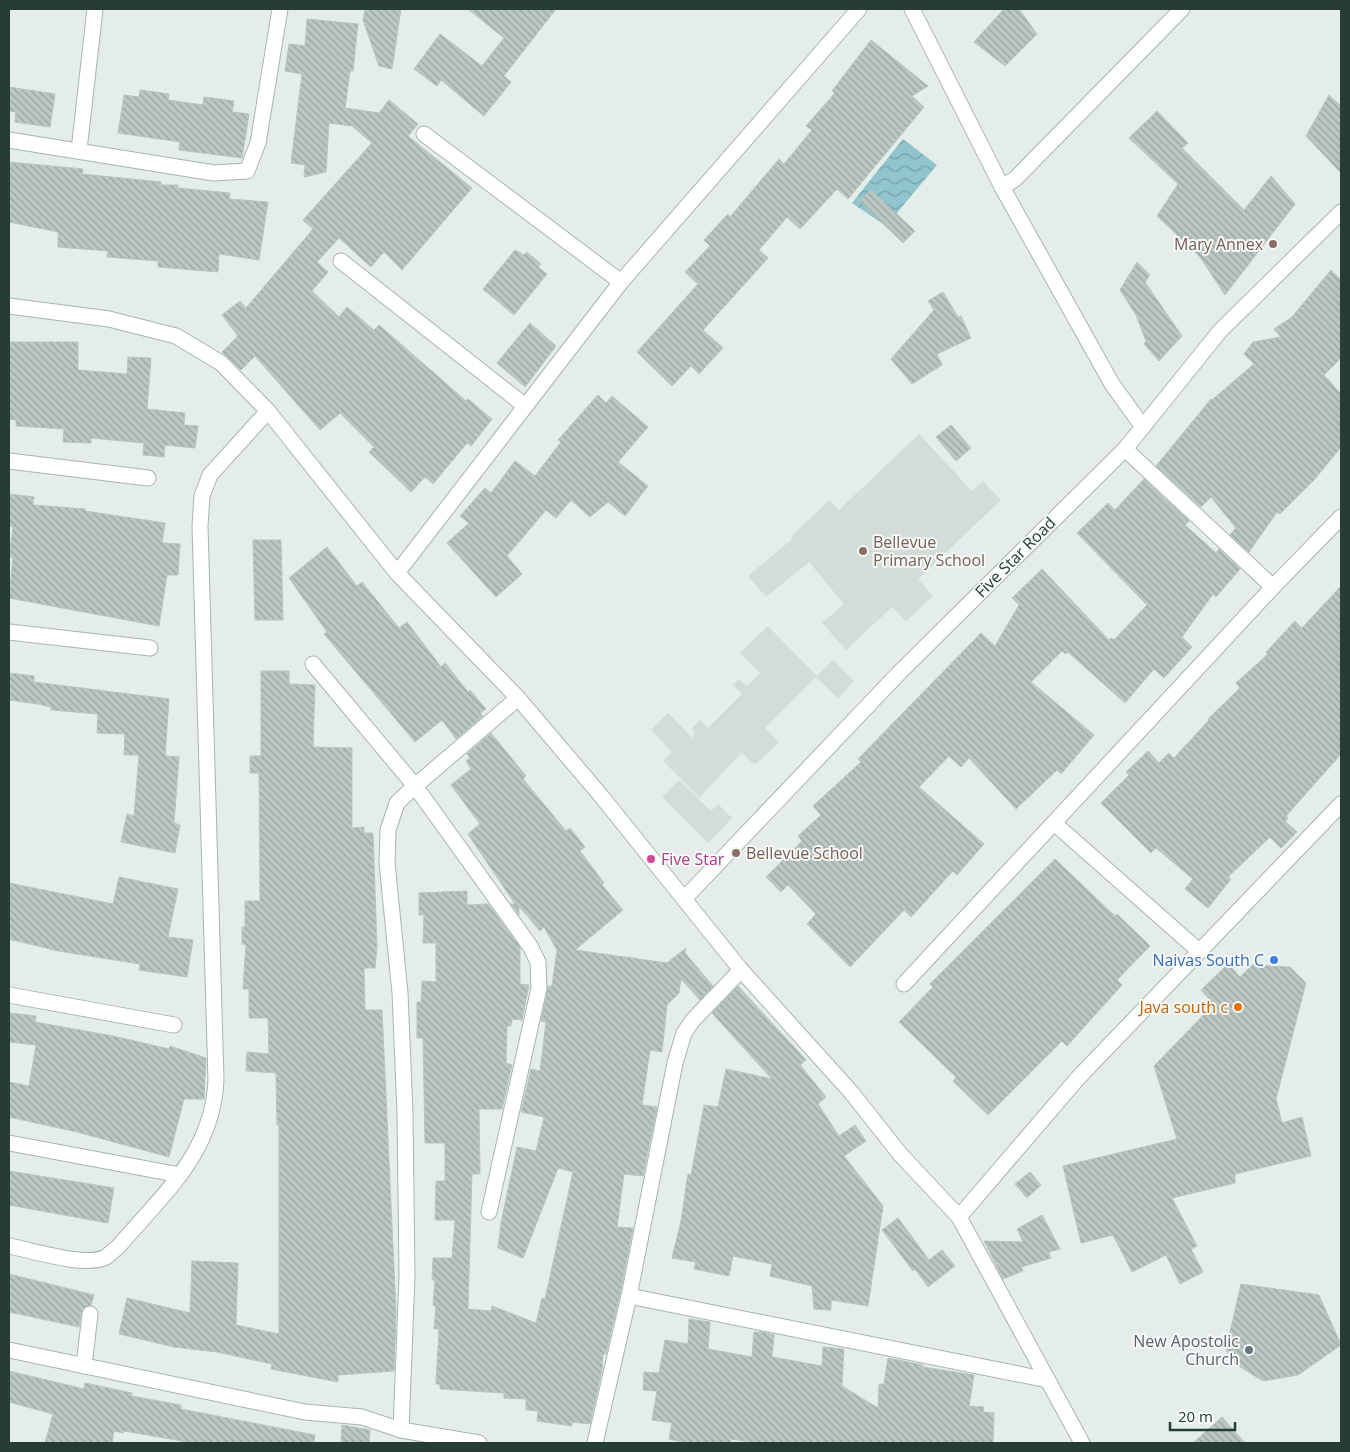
<svg xmlns="http://www.w3.org/2000/svg" width="1350" height="1452" font-family="'Open Sans',sans-serif">
<style>
.built{fill:#d3dcd8}
.water{fill:url(#water-waves)}
.building{fill:url(#building-back-hatch);stroke:#b7c6c0}
.lines{fill:none;stroke-linecap:round;stroke-linejoin:round}
.minor-casing{stroke:#a7b5b0;stroke-width:17}
.minor{stroke:#fff;stroke-width:15}
.education-dot{fill:#8d6e63;stroke:#f5f9f7;stroke-width:2}
.hotel-dot{fill:#d1479c;stroke:#f5f9f7;stroke-width:2}
.shop-dot{fill:#3f7fe0;stroke:#f5f9f7;stroke-width:2}
.food-dot{fill:#e8710a;stroke:#f5f9f7;stroke-width:2}
.worship-dot{fill:#6b7280;stroke:#f5f9f7;stroke-width:2}
.labels{text-anchor:middle;dominant-baseline:central;stroke-width:4;stroke-linejoin:round;paint-order:stroke}
.education-label{font-size:16px;fill:#785e54;stroke:#f5f9f7;text-anchor:start}
.street-label{font-size:16px;fill:#253d36;stroke:#f5f9f7}
.hotel-label{font-size:16px;fill:#b23c85;stroke:#f5f9f7;text-anchor:start}
.shop-label{font-size:16px;fill:#366cbe;stroke:#f5f9f7;text-anchor:end}
.food-label{font-size:16px;fill:#c56008;stroke:#f5f9f7;text-anchor:end}
.worship-label{font-size:16px;fill:#5b616d;stroke:#f5f9f7;text-anchor:end}
</style>
<defs>
<pattern id="water-waves" width="16" height="10" patternUnits="userSpaceOnUse" patternTransform="scale(1.25)"><rect width="16" height="10" fill="#91c5cd"/><path d="M0 5q4-4 8 0t8 0" fill="none" stroke="#76a1a7"/></pattern>
<pattern id="building-back-hatch" width="6" height="6" patternUnits="userSpaceOnUse" patternTransform="scale(1.25)"><rect width="6" height="6" fill="#bac7c2"/><path d="M-1 5l2 2M0 0l6 6M5-1l2 2" fill="none" stroke="#97a39e"/></pattern>
</defs>
<rect width="100%" height="100%" fill="#e4ede9"/>
<g class="built">
<path d="M919,434l53,57 11,-10 18,19 -83,79 15,17 -27,25 -14,-14 -46,43 -24,-27 22,-19 -35,-42 -43,35 -18,-21 43,-36 1,-4 37,-36 10,10z"/>
<path d="M768,626l49,50 16,-16 21,21 -16,17 -22,-21 -51,51 14,14 -24,23 -13,-12 -43,44 -36,-36 9,-9 -21,-22 17,-17 24,25 3,-4 -3,-6 8,-8 8,8 34,-34 -9,-9 6,-6 8,7 13,-13 -20,-20z"/>
<path d="M679,780l32,31 7,-7 14,14 -24,25 -46,-46z"/>
</g>
<path class="water" d="M903,139l34,26 -51,61 -34,-23z"/>
<g class="building">
<path d="M365,9h36l-9,60 -13,-3 -16,-46z"/>
<path d="M468,9h88l-52,67 7,6 -27,34 -43,-36 -4,6 -23,-17 26,-35 42,32 22,-28z"/>
<path d="M1004,9h15l18,25 -32,32 -31,-24z"/>
<path d="M307,19l51,5 -5,47h-3l-5,37 34,5 10,-13 29,24 -10,12 64,52 -70,82 -18,-18 -13,15 -32,-29 -22,24 11,10 -16,19 27,26 8,-10 27,23 5,-5 87,76 2,-2 24,20 -21,27 -4,-3 -34,41 -8,-7 -14,15 -42,-40 5,-5 -34,-34 -20,17 -65,-74 -14,14 -19,-18 16,-16 -16,-21 18,-14 6,7 67,-79 -10,-9 69,-77 -20,-17 -23,-3 -3,49 -22,5 1,-12 -14,-2 11,-89 -17,-3 4,-27 16,2z"/>
<path d="M871,40l57,46 -16,10 12,11 -76,92 -11,-10 -37,40 -13,-12 -28,33 9,8 -65,72 20,18 -24,26 -8,-8 -19,20 -35,-34 61,-68 -13,-12 25,-26 -6,-6 24,-26 2,3 49,-58 5,5 28,-34 -6,-4 29,-33 -3,-2z"/>
<path d="M9,87l46,7 -5,33 -35,-5 1,-10 -7,-1z"/>
<path d="M140,90l29,4 -1,6 35,5 1,-8 30,4 -2,11 17,2 -7,44 -63,-8 1,-8 -62,-9 6,-38 15,2z"/>
<path d="M1329,95l12,11v67l-35,-37z"/>
<path d="M1157,111l31,32 -6,5 62,62 27,-34 24,28 -70,91 -25,-38 -43,-41 21,-32 -49,-46z"/>
<path d="M9,162l74,7 -1,5 79,8v3h17v3l52,5 -1,6 39,3 -9,58 -40,-6 -1,18 -60,-5v-6l-51,-4 1,-6 -50,-4v-15l-49,-10z"/>
<path d="M871,190l44,41 -12,12 -43,-42z"/>
<path d="M515,250l9,5 3,-3 14,12 -3,3 9,7 -33,41 -31,-26z"/>
<path d="M1137,262l13,13 -5,7 37,54 -23,25 -15,-17 2,-3 -10,-26 -16,-25z"/>
<path d="M1331,270l10,10v78l-17,17 17,19v53l-27,33 -34,34 -3,-2 -28,40 -19,-17 6,-7 -25,-31 -10,10 -45,-41 55,-67 1,1 42,-36 -10,-10 9,-12 28,-5 -7,-8 18,-12z"/>
<path d="M943,292l15,25 3,-1 10,22 -34,16 5,11 -30,19 -21,-25 43,-49 -6,-9z"/>
<path d="M530,323l26,23 -31,41 -28,-24z"/>
<path d="M9,342h69v28l49,4 1,-17 23,1 -4,51 38,4 -1,12 14,1 -3,22 -30,-3 -1,12 -21,-2 1,-12 -53,-5v5l-28,-1 1,-13 -48,-3v-6l-7,-1z"/>
<path d="M598,395l8,8 6,-7 36,31 -30,35 30,24 -23,30 -17,-14 -18,15 -19,-17 -15,18 -10,-8 -39,46 15,18 -26,23 -49,-54 22,-20 -9,-7 25,-28 6,5 24,-32 20,15 26,-34 -3,-2z"/>
<path d="M951,425l20,23 -15,13 -20,-24z"/>
<path d="M1144,479l45,42 -4,4 31,28 3,-4 21,20 -24,28 -3,-3 -31,43 10,10 -28,31 -10,-9 -29,34 -57,-51 -2,2 -4,-3 -31,31 63,53 -33,39 -4,-4 -41,39 -47,-51 -8,9 -12,-11 -30,31 65,57 -27,31 -4,-4 -42,46 -7,-7 -54,57 -43,-43 9,-10 -28,-29 -7,7 -15,-15 36,-36 -4,-5 23,-21 -8,-9 48,-44 -3,-3 83,-85 40,-41 14,13 24,-41 -7,-7 30,-29 67,71 2,-2 3,2 33,-35 -70,-72 31,-30 7,7z"/>
<path d="M9,494l25,3 -1,8 52,4v2l80,12 -3,20 18,1 -2,31h-11l-8,51 -150,-28 4,-41h-4l4,-30 -4,-1z"/>
<path d="M253,540h28l2,80h-28z"/>
<path d="M327,547l30,39 5,-4 37,46 8,-6 34,45 4,-4 23,29 2,-2 16,19 -6,4 3,3 -27,23 -14,-19 -27,22 -91,-108 3,-2 -38,-54z"/>
<path d="M1341,586v168l-55,62 2,2 -3,3 12,11 -16,16 -11,-11 -42,40 3,2 -23,29 -23,-19 8,-10 -37,-31 -5,5 -50,-50 28,-28 -3,-3 22,-21 11,12 10,-10 5,5 35,-38 -1,-1 32,-31 -4,-5 32,-29 -2,-2 29,-31 7,7z"/>
<path d="M261,671h28v13l26,1 -2,62 39,1v80l12,-1v6h9l4,114 -2,21h-11l1,42h17l14,301 -2,60 -56,4v7l-67,-13 1,-5 -55,-12 -43,-5 -55,-13 8,-36 63,15 2,-52 46,2 -2,62 43,9v-209h-2l-1,-52 -30,-2 1,-19 22,2 -1,-36h-19v-29h-6l3,-45h-4v-17h3v-26h15l-1,-128h-9v-17h11z"/>
<path d="M9,673l25,3v6l135,17 -4,57 14,1 -5,66 6,2 -5,28 -54,-11 6,-28 7,2 5,-61h-15l1,-21 -28,-1 1,-19 -47,-4v-3l-13,-3 -29,-4z"/>
<path d="M491,733l35,43 -3,3 43,52 4,-3 15,19 -5,4 24,32 -2,2 21,25 -48,40 92,13 19,-15 -1,5 28,33 -13,14 -19,-21 -2,14 -12,12 -5,47 -12,-2 -8,55 15,2 -14,69 -19,-2 -7,53 16,1 -13,66 -14,60h-3l-1,16 -12,54 -18,-2v4l-35,-5 1,-10 -12,-1v-11l-22,-1v-5l-64,-4v-5h-4l3,-55h-5l2,-23 -3,-1 2,-25h-3l1,-22h19l3,-38h-20l1,-39h9v-38h-20l-2,-105h-6v-36h4l1,-21 14,1v-39h-13l1,-28h-5v-22l48,-2v14l21,-1 32,43v37l9,1 -7,35 -10,-1 -1,7h-4l-1,37 6,2 -10,44h-23l1,65h-8l-4,135 23,2 1,-5 44,17 6,-25 3,1 28,-127 -15,-4 -35,90 -25,-10 3,-25 16,-76 19,4 8,-34 -23,-5 10,-43 9,2 6,-49 -5,-1 7,-35h4l5,-36 -13,-23 -4,4 -21,-25v9l-8,-11h4l-47,-70 12,-10 -29,-39 20,-16 -5,-8 4,-3 -3,-4z"/>
<path d="M1055,859l60,57 2,-2 33,32 -33,34 5,5 -55,61 -5,-5 -74,74 -35,-34 3,-4 -57,-55 34,-35 -3,-3z"/>
<path d="M119,877l59,12 -10,48 25,3 -6,37 -48,-7 1,-6 -82,-13 -49,-12v-56l104,21z"/>
<path d="M1228,964l12,13 12,-12 38,2 16,16 -30,116 6,24 20,-6 9,39 -76,18v9l-63,15 25,48 -6,3 12,23 -23,12 -14,-29 -34,17 -19,-37 -32,8 -18,-77 114,-27 -23,-73 60,-62 -13,-14z"/>
<path d="M738,986l68,74 -6,5 26,32 -8,7 21,32 16,-11 11,16 -22,15 39,50 -15,100 -37,-6v10l-17,-1 -2,-23 -42,-10 2,-12 -39,-8 -4,20 -35,-7 2,-7 -24,-4 9,-37 7,-47 3,1 13,-70 14,2 8,-38 46,10 -60,-66z"/>
<path d="M10,1013l26,3 -1,6 78,14 56,13 1,-3 36,12 -2,41h-20l-15,58 -92,-25 -68,-15v-35l20,4 7,-41 -27,-3z"/>
<path d="M9,1171l105,17 -6,35 -99,-18z"/>
<path d="M1030,1172l11,13 -14,13 -12,-14z"/>
<path d="M1042,1215l18,34 -11,3 2,6 -30,9 2,4 -20,8 -19,-38 39,1 -6,-13z"/>
<path d="M898,1218l31,42 13,-10 13,16 -27,21 -13,-18 -2,2 -31,-41z"/>
<path d="M9,1274l85,21 -3,10 -9,4 -3,18 -70,-15z"/>
<path d="M1241,1284l78,11 22,50 -43,30 -35,6 -29,-18 -8,-13z"/>
<path d="M689,1319l21,3 -2,27 44,8 2,-25h8l12,3 -2,22 50,9 1,-19 21,2 -2,37 36,22 1,-24h5l4,-26 35,7v2l51,8 -5,31 15,1 -1,5 11,1 -1,30h-238l-24,-4 -1,4h-42l-19,-4 3,-16 -20,-3 5,-29 -14,-1 1,-18 15,1 6,-33 23,4z"/>
<path d="M9,1371l75,18 1,-6 47,10 -1,3 50,9v4l134,26 -1,8h-132v-2l-58,-10 -1,2 -9,-2 -2,12h-67l8,-29 -44,-12z"/>
<path d="M1222,1417l23,26h-52z"/>
<path d="M342,1425l28,5 -1,13h-28z"/>
</g>
<g class="lines">
<g class="minor-casing">
<g id="minor">
<path d="M912,9l90,178 110,197 31,43"/>
<path d="M424,134l197,148"/>
<path d="M9,140l205,33 33,-2 11,-28 22,-134"/>
<path d="M79,150l16,-141"/>
<path d="M1002,187l13,-8 167,-170"/>
<path d="M341,261l183,144"/>
<path d="M9,306l100,13 67,17 45,27 47,48 129,162 121,125 84,99 139,173 110,122 49,62 59,63 123,226"/>
<path d="M1125,449l148,138"/>
<path d="M9,461l139,17"/>
<path d="M397,573l224,-291 238,-273"/>
<path d="M9,632l141,16"/>
<path d="M313,664l102,122 115,160 8,16 1,26 -50,224"/>
<path d="M1054,823l145,128"/>
<path d="M684,899l215,-226 226,-224 95,-118 121,-119"/>
<path d="M904,984l369,-397 68,-70"/>
<path d="M9,995l165,30"/>
<path d="M9,1143l171,32"/>
<path d="M959,1217l119,-139 263,-274"/>
<path d="M9,1246c22,4 77,22 97,11 4,-3 8,-7 12,-10 45,-53 95,-94 98,-167l-16,-554 2,-30 8,-21 58,-64"/>
<path d="M629,1296l419,84"/>
<path d="M9,1350l296,62 57,5 39,13 78,13"/>
<path d="M84,1366l6,-52"/>
<path d="M401,1430l6,-154 -2,-163 -5,-120 -13,-130 1,-33 9,-27 18,-17 103,-88"/>
<path d="M595,1443l34,-147 46,-233 9,-30 9,-13 48,-50"/>
</g>
</g>
<use href="#minor" class="minor"/>
</g>
<g class="education-dot">
<circle cx="1273" cy="244" r="5"/>
<circle cx="863" cy="551" r="5"/>
<circle cx="736" cy="853" r="5"/>
</g>
<circle class="hotel-dot" cx="651" cy="859" r="5"/>
<circle class="shop-dot" cx="1274" cy="960" r="5"/>
<circle class="food-dot" cx="1238" cy="1007" r="5"/>
<circle class="worship-dot" cx="1249" cy="1350" r="5"/>
<g class="labels">
<g class="education-label">
<text x="1263" y="244" text-anchor="end">Mary Annex</text>
<text x="873" y="542">Bellevue<tspan x="873" dy="18">Primary School</tspan></text>
<text x="746" y="853">Bellevue School</text>
</g>
<g class="street-label">
<text transform="translate(1015 557) rotate(-45)">Five Star Road</text>
</g>
<g class="hotel-label">
<text x="661" y="859">Five Star</text>
</g>
<g class="shop-label">
<text x="1264" y="960">Naivas South C</text>
</g>
<g class="food-label">
<text x="1228" y="1007">Java south c</text>
</g>
<g class="worship-label">
<text x="1239" y="1341">New Apostolic<tspan x="1239" dy="18">Church</tspan></text>
</g>
</g>
<rect width="1350" height="1452" fill="none" stroke="#253d36" stroke-width="20"/>
<path d="M1170 1422v8h65v-8" fill="none" stroke="#253d36" stroke-width="2.5"/>
<text x="1178" y="1422" font-size="15" fill="#253d36" stroke="#f5f9f7" stroke-width="4" paint-order="stroke">20 m</text>
</svg>
